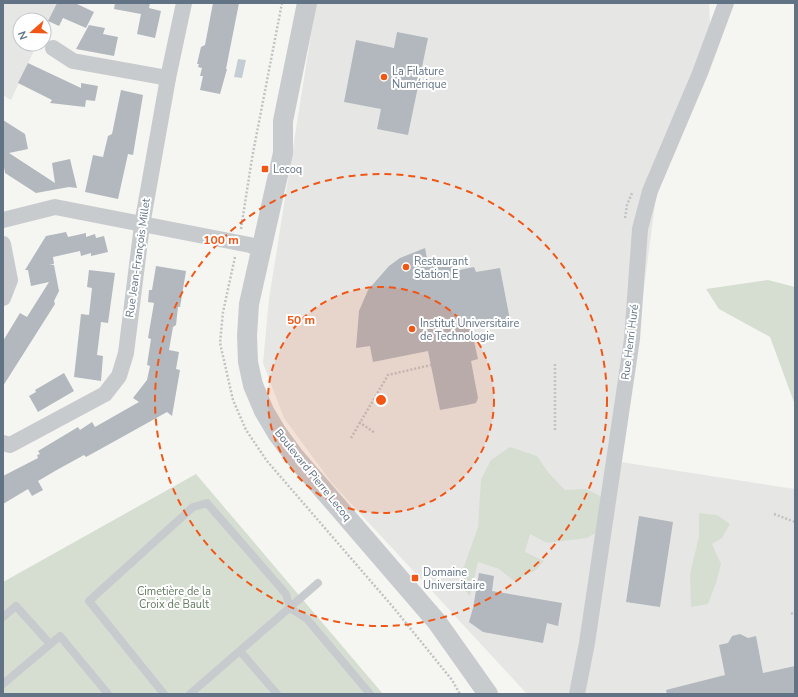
<svg xmlns="http://www.w3.org/2000/svg" width="798" height="697" font-family="'Nunito Sans',sans-serif">
<style>
.built{fill:#e6e7e5}
.green{fill:#d6ded2}
.water{fill:#c4cdd3}
.building{fill:#b2b8be}
.lines{fill:none;stroke-linecap:round;stroke-linejoin:round}
.path{stroke:#c0c2c4;stroke-width:2.5;stroke-dasharray:2 2;stroke-linecap:butt}
.service{stroke:#c8cbce;stroke-width:8}
.minor{stroke:#c8cbce;stroke-width:16}
.tertiary{stroke:#c8cbce;stroke-width:20}
.ring{fill:none;stroke:#f25615;stroke-width:2;stroke-dasharray:7 5}
.poi-dot{fill:#f25615;stroke:#fff;stroke-width:1.5}
.labels{text-anchor:middle;dominant-baseline:central;stroke-width:4;stroke-linejoin:round;paint-order:stroke}
.poi-label{font-size:11px;fill:#627385;stroke:#fff;text-anchor:start}
.street-label{font-size:11px;fill:#627385;stroke:#fff}
.park-label{font-size:11px;fill:#657c61;stroke:#fff}
.centre{fill:#f25615;stroke:#fff;stroke-width:2}
.ring-label{font-size:12px;text-anchor:middle;font-weight:bold;fill:#f25615;stroke:#fff;stroke-width:4;stroke-linejoin:round;paint-order:stroke}
</style>
<rect width="100%" height="100%" fill="#f5f6f1"/>
<g class="built">
<path d="M3,3h54l-13,27v-10h-24v24h17l-26,56 -8,-5z"/>
<path d="M316,3h393l3,55 -50,93 -41,311 174,27v205h-268l-196,-212 -47,-64 -21,-55 6,-64z"/>
</g>
<g class="green">
<path d="M768,280l27,7v118l-25,-68 -51,-28 -13,-20z"/>
<path d="M510,447l27,9 11,16 17,18 21,-1 16,8 -5,35 -10,6 -40,5 -17,-9 -5,18 19,9 -8,9 -22,11 -15,-12 -21,-7 -8,34 -12,-13 20,-56 3,-48 10,-19z"/>
<path d="M196,474l187,220h-380v-112z"/>
<path d="M699,513l18,2 13,9 -8,14 -10,6 9,20 -4,16 -9,24 -17,3 -1,-33 9,-38z"/>
</g>
<path class="water" d="M238,59l8,1 -4,18 -8,-1z"/>
<g class="building">
<path d="M57,3h18l19,9 -8,16 -23,-10 -4,8 -11,-5z"/>
<path d="M115,3h35l-1,5 12,3 -6,27 -18,-4 4,-20 -27,-5z"/>
<path d="M213,3h26l-13,66h1l-7,25 -20,-4 3,-14h-3l2,-8 -4,-1 1,-3h-2l4,-17 4,-2z"/>
<path d="M89,25l16,3 -2,6 15,3 -4,19 -38,-7z"/>
<path d="M397,32l31,6 -20,97 -31,-6 4,-20 -37,-7 12,-62 38,8z"/>
<path d="M28,63l53,25v-5l17,3 -3,15 -9,-1 -1,7 -35,-4 2,-3 -34,-17z"/>
<path d="M121,90l22,5 -10,60 -5,-1 -10,45 -33,-7 8,-37 10,2 5,-21 4,-2z"/>
<path d="M3,120l22,14 3,15 -19,4 46,30 -3,-20 18,-4 7,29 -8,-1 -33,6 -31,-20 -2,-12z"/>
<path d="M66,232l2,5 18,-4v4l9,-3 1,4 8,-2 4,16 -17,4v-3l-10,3 -1,-5 -27,6 1,7 -5,1h5l5,26 -5,10 1,3 -52,82v-45l17,-28 7,4 22,-35 -18,4 -3,-16h-3l21,-34z"/>
<path d="M425,248l3,16 24,-3 2,10 20,-4 2,5 24,-4 10,52 -39,8 7,31 -7,2 7,37 -2,5 -9,2 -27,5 -12,-59 -55,11 -3,-16 -14,2 3,-37 9,-21 21,-24 11,-8z"/>
<path d="M156,266l30,5 -6,36h-2l-2,18 -3,2 -4,23 10,2 -3,17 4,1 -8,46 -5,-4 -61,34 -20,11 -2,-2 -29,16 -17,10 5,9 -11,6 -4,-7 -25,15v-28l35,-18 -1,-3 3,-1 -2,-3 40,-24 2,3 12,-8 3,5 44,-25 -6,-4 14,-18 3,-14 -3,-1 4,-26 -3,-1 6,-35 -6,-1 1,-12h3z"/>
<path d="M89,270l26,3 -7,50 -7,-1 -4,33 6,1 -2,25 -27,-4 7,-63 8,1 3,-27 -5,-1z"/>
<path d="M64,373l10,18 -36,21 -9,-16 7,-4 -1,-2z"/>
<path d="M639,516l34,6 -13,85 -34,-5z"/>
<path d="M479,573l15,3 -2,15 70,12 -4,23 -11,-3 -4,20 -60,-11 -14,-10 4,-14z"/>
<path d="M740,634l8,4 8,-2 7,37 32,-7v28h-128l-1,-4 59,-15 -6,-30 9,-2 4,-7z"/>
</g>
<g class="lines">
<g class="path">
<path d="M625,218l2,-13 5,-12"/>
<path d="M241,229l11,-71 30,-155"/>
<path d="M235,257l-12,55 -3,31 13,57 13,30 21,31 126,146 59,73 8,14"/>
<path d="M555,364v66"/>
<path d="M359,422l16,11"/>
<path d="M351,438l37,-63 43,-10"/>
<path d="M774,514l21,8"/>
<path d="M791,613l4,2"/>
</g>
<g class="service">
<path d="M3,617l13,-11 34,38"/>
<path d="M240,651l37,43"/>
<path d="M3,684l57,-48 48,58"/>
<path d="M164,694l-75,-93 104,-94 14,-4 79,91 4,14 17,11 63,75"/>
<path d="M190,694l128,-111"/>
</g>
<g class="minor">
<path d="M53,48l20,13 95,17"/>
<path d="M3,220l52,-13 195,38 11,5"/>
<path d="M3,244l7,36 -7,18"/>
<path d="M3,443l7,2 95,-51 14,-18 7,-23 16,-128 26,-147 16,-75"/>
<path d="M577,694l10,-51 45,-304 8,-110 10,-38 50,-118 26,-70"/>
</g>
<path class="tertiary" d="M307,3l-24,118v32l-34,151 -2,32 1,26 5,23 11,26 13,22 17,23 143,166 51,72"/>
</g>
<circle cx="381" cy="400" r="113" fill="#f25615" fill-opacity=".12"/>
<g class="ring">
<circle cx="381" cy="400" r="113"/>
<circle cx="381" cy="400" r="226"/>
</g>
<g class="poi-dot">
<circle cx="384" cy="77" r="4"/>
<rect x="261" y="165" width="8" height="8" rx="2"/>
<circle cx="406" cy="267" r="4"/>
<circle cx="412" cy="329" r="4"/>
<rect x="411" y="574" width="8" height="8" rx="2"/>
</g>
<g class="labels">
<g class="poi-label">
<text x="392" y="71">La Filature<tspan x="392" dy="13">Numérique</tspan></text>
<text x="273" y="169">Lecoq</text>
<text x="414" y="261">Restaurant<tspan x="414" dy="13">Station E</tspan></text>
<text x="420" y="323">Institut Universitaire<tspan x="420" dy="13">de Technologie</tspan></text>
<text x="423" y="572">Domaine<tspan x="423" dy="13">Universitaire</tspan></text>
</g>
<g class="street-label">
<text transform="translate(138 258) rotate(-82)">Rue Jean-François Millet</text>
<text transform="translate(630 342) rotate(-83)">Rue Henri Huré</text>
<text transform="translate(313 475) rotate(51)">Boulevard Pierre Lecoq</text>
</g>
<g class="park-label">
<text x="174" y="591">Cimetière de la<tspan x="174" dy="13">Croix de Bault</tspan></text>
</g>
</g>
<circle cx="381" cy="400" r="6" class="centre"/>
<g class="ring-label">
<text x="221" y="244">100 m</text>
<text x="301" y="324">50 m</text>
</g>
<rect width="798" height="697" fill="none" stroke="#627385" stroke-width="8"/>
<g transform="translate(32 32) rotate(250)"><circle r="19" fill="#ffffff" stroke="#c0c7ce"/>
<path d="M0-3L7 15L0 10L-7 15Z" fill="#f25615"/>
<text y="-6" font-size="11" font-weight="bold" text-anchor="middle" fill="#627385">N</text>
</g>
</svg>
